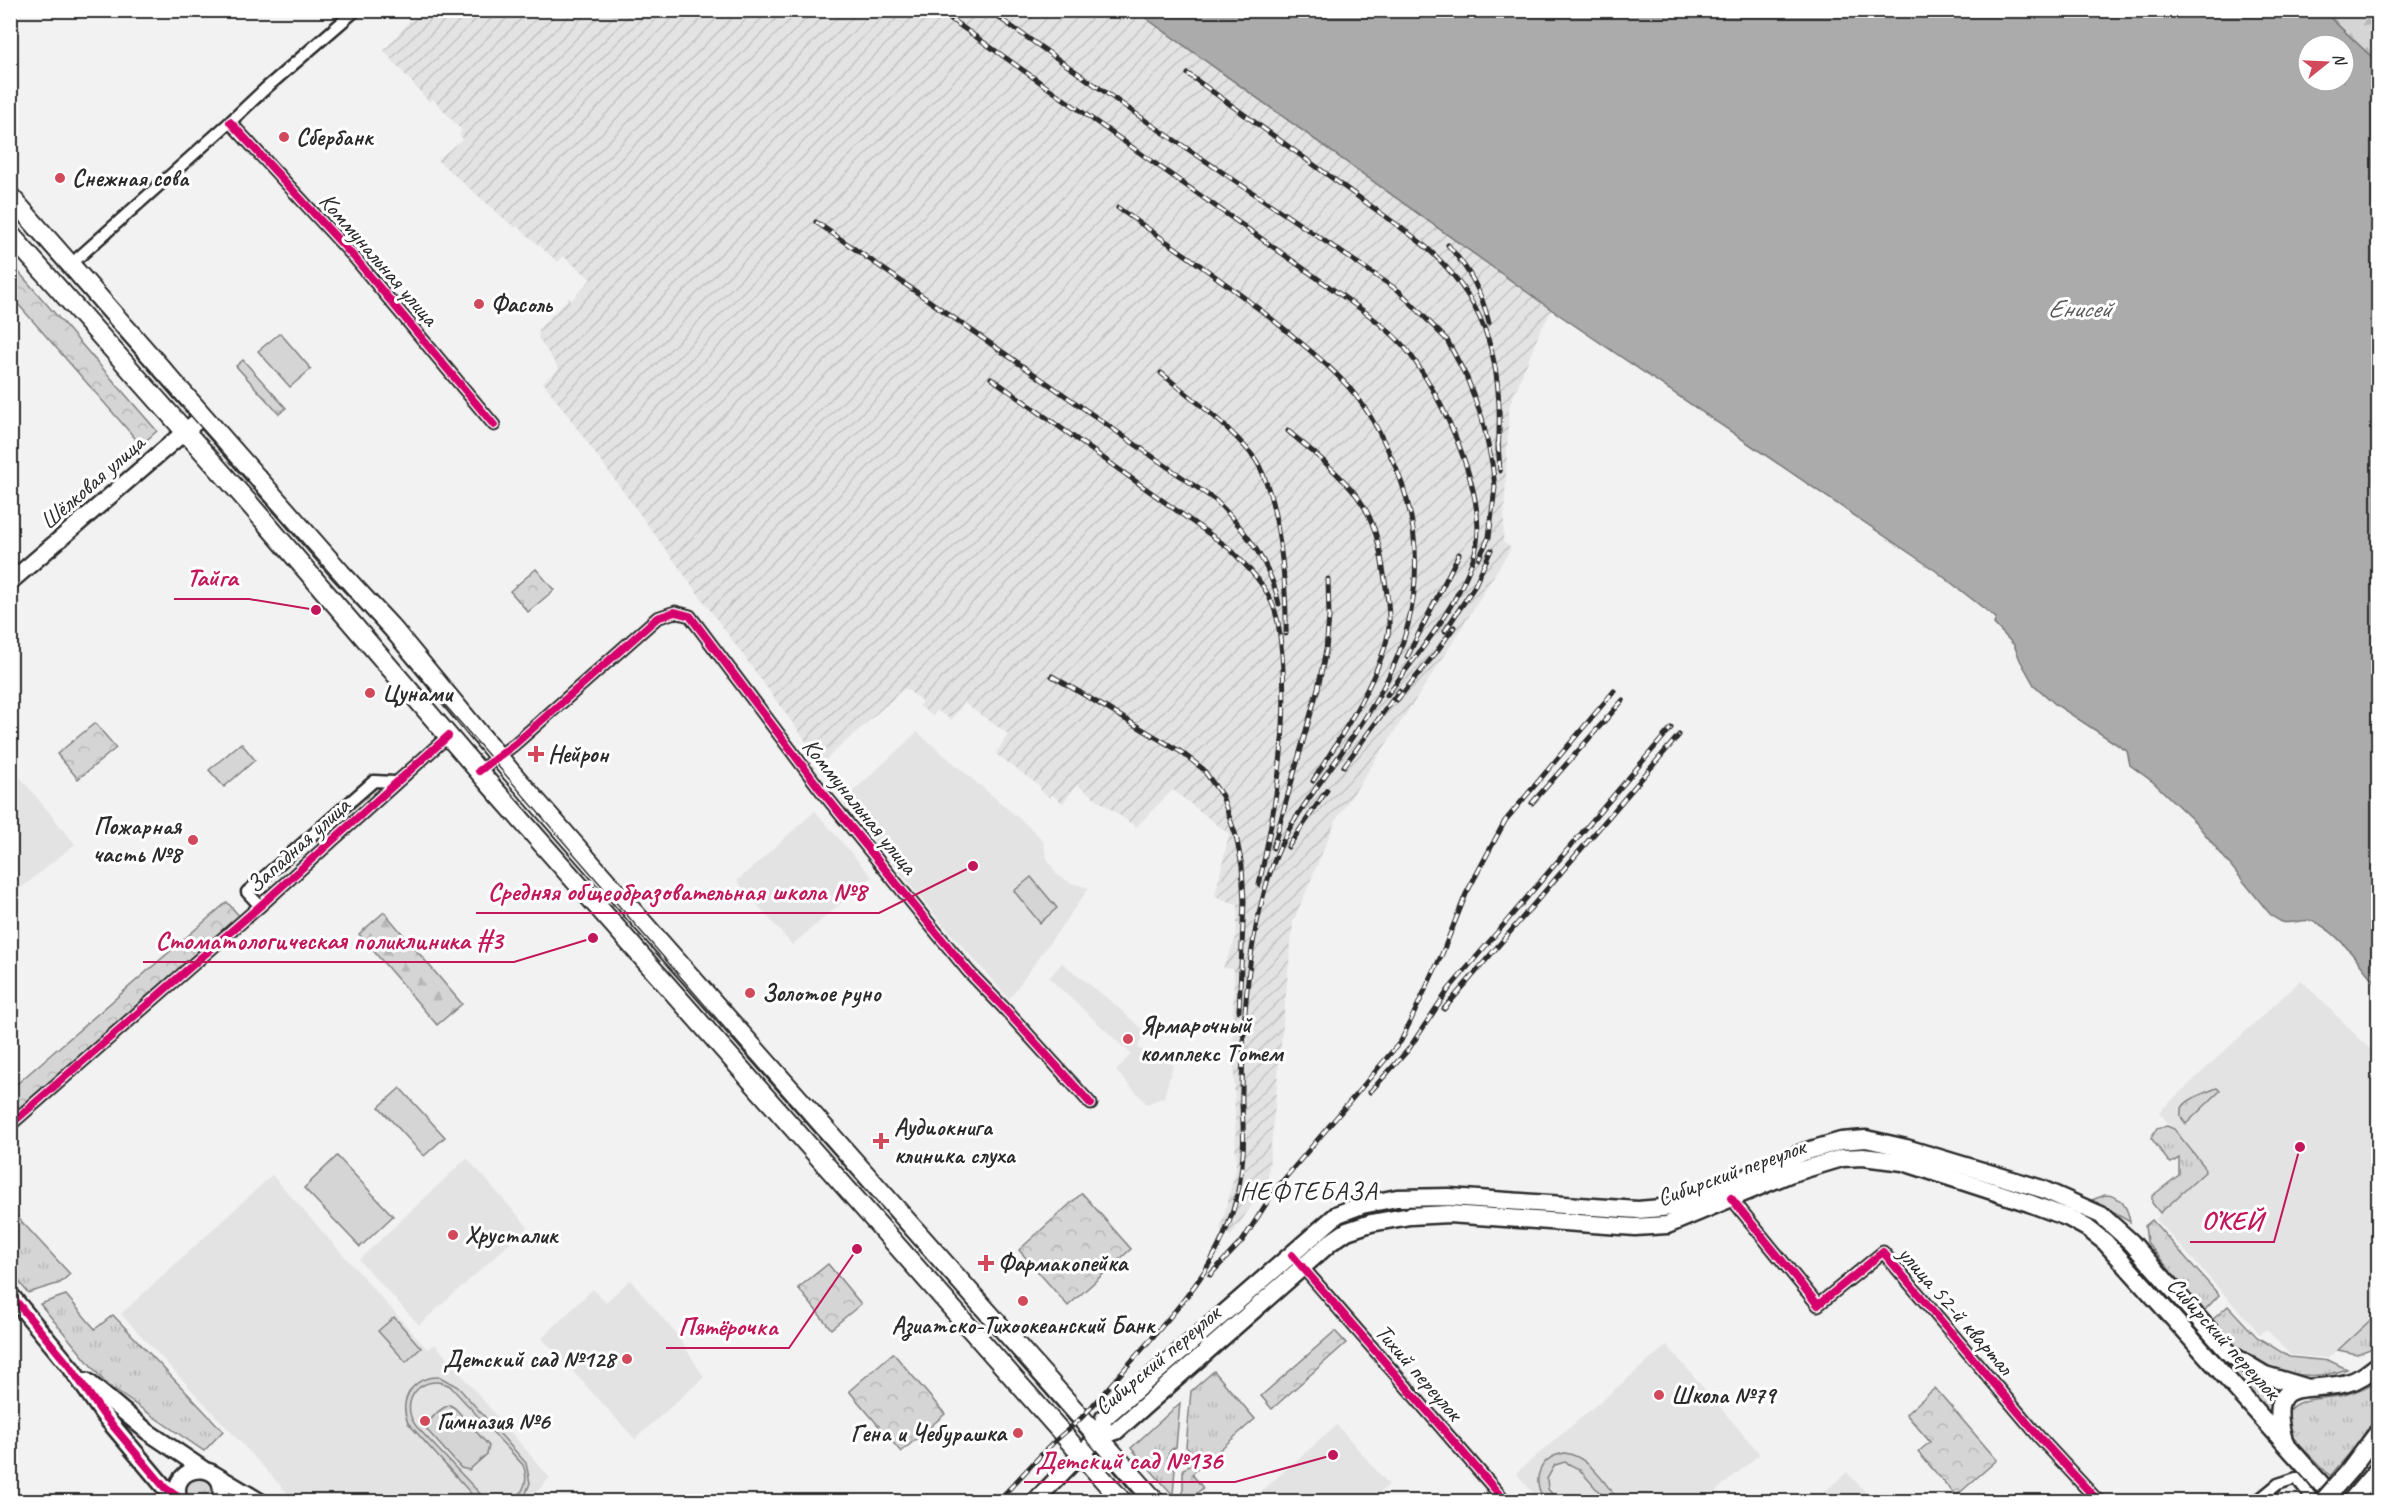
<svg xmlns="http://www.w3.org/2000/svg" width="2389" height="1512" font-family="Caveat,sans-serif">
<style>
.built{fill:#e3e3e3}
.industrial{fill:url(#industrial-furrows)}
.grass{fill:url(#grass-tufts);stroke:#808080;stroke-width:1.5}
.forest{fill:url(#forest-firs);stroke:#808080;stroke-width:1.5}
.park{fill:url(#park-crowns);stroke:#808080;stroke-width:1.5}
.garden{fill:#d5d5d5;stroke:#808080;stroke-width:1.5}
.water{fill:#ababab;stroke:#787878;stroke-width:1.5;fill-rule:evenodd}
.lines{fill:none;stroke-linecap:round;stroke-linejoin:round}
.street-casing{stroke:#2b2b2b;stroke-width:15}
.secondary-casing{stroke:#2b2b2b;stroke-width:20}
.primary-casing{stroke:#2b2b2b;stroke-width:21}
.highway-casing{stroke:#2b2b2b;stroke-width:22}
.street{stroke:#fff;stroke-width:10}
.secondary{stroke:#fff;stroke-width:15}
.primary{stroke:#fff;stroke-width:16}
.highway{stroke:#fff;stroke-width:18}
.tram{stroke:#2b2b2b;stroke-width:1.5}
.rail-casing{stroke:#2b2b2b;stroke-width:5}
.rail{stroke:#fff;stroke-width:3;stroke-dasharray:9;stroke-linecap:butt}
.primary-bridge-casing{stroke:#2b2b2b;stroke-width:21;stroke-linecap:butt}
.primary-bridge{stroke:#fff;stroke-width:16}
.cycleway-casing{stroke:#fff;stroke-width:11}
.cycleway{stroke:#d6006c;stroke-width:8}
.poi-dot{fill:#d1495b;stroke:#fff;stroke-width:2}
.labels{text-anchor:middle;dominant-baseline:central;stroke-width:6;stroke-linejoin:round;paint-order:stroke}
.poi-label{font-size:24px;font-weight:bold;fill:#2b2b2b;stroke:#fff;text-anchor:start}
.street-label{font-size:24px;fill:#2b2b2b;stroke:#fff}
.water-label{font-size:26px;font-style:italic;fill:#585858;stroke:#fff}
.neighbourhood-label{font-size:26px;letter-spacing:1.5px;fill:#2b2b2b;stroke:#fff}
.leader{fill:none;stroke:#c2185b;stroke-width:2}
.callout-dot{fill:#c2185b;stroke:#fff;stroke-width:2}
.callout-label{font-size:26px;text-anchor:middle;font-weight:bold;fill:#c2185b;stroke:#fff;stroke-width:6;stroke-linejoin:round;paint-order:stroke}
</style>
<defs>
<pattern id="industrial-furrows" width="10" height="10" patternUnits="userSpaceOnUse" patternTransform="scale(1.5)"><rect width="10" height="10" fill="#e3e3e3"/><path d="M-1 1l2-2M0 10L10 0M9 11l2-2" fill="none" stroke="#c3c3c3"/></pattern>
<pattern id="grass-tufts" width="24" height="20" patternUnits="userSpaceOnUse" patternTransform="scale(1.5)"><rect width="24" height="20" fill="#d5d5d5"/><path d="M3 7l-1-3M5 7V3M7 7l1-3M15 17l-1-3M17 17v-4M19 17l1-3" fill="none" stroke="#b7b7b7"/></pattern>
<pattern id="forest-firs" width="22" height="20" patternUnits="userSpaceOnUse" patternTransform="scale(1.5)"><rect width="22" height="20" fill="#d5d5d5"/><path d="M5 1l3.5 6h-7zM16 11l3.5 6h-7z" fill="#b7b7b7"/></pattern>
<pattern id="park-crowns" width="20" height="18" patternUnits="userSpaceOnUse" patternTransform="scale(1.5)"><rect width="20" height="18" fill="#d5d5d5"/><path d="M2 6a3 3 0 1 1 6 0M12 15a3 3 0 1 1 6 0" fill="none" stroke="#b7b7b7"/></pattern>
</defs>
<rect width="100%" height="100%" fill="#f2f2f2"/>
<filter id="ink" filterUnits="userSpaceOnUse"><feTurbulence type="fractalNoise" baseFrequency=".0167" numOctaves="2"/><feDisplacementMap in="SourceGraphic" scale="12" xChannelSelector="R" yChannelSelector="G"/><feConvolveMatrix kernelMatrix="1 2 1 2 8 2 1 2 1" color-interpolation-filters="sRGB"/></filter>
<g filter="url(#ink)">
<g class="built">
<path d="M917,732l117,99 9,10 4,17 9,16 15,9 18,5 -80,111 -70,-79 -97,-118z"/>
<path d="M11,766l64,78 -64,52h-1z"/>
<path d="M815,811l57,66 -80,68 -55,-64z"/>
<path d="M1062,963l50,39 32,29 -6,17 35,17 -9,32 -17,7 -31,-33 15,-17 -82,-76z"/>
<path d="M2301,980l77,77v256l-50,45 -38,-3 -24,-26 -6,5 -104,-115 4,-6 44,-39 1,-5 -46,-57z"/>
<path d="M467,1158l61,69 -109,98 -60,-65z"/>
<path d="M272,1175l155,174 8,-5 115,134 -22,23h-233l-174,-187z"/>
<path d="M630,1280l48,56 26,41 -69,62 -93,-101 51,-49 13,13z"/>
<path d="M1667,1345l93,109 -56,47h-164l-24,-28z"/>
<path d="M1337,1425l52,60 -19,16h-120z"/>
<path d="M1847,1472l26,29h-59z"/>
</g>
<path class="industrial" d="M418,11h718l416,299 -12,21 -31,76 -6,135 8,6 -66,107 -109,165 -43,102 -25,254 -6,14 -31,46 -11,-6 16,-61 -3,-148 1,-52 -11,-1 13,-30 2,-33 -23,-9 14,-62 -56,-44 -37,37 -59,-42 -14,18 -12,-9 -2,3 -9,-7 1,-3 -45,-33 12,-20 -44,-31 -13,17 -14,-10 -4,6 -14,-10 3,-5 -17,-13 -83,75 -279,-381 16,-13 -21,-31 1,-10 30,-30 2,3 20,-22 -28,-23 -5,6 -41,-36 -2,2 -78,-68 26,-21 -4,-5 3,-3 -29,-32 -4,3 -45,-51z"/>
<g class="grass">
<path d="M2217,1088l3,3 -34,33c-19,-20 18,-31 31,-36z"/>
<path d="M2167,1126l7,3 30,37 1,6 -45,41 -8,-10v-7l27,-21v-17l-8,5 -3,-2 -17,-23 6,-10z"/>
<path d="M2105,1195c16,0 23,13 25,27l-38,-22z"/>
<path d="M10,1209l60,65 -10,9 -32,10 -17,-21z"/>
<path d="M2152,1220l67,75 -16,17 -56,-70 -2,-16z"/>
<path d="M66,1295l29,34 18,-14 110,116 -19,20 -97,-66 -67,-81z"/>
<path d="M2228,1306l29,31 32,20 41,4 17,8c-36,14 -80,4 -110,-20 -10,-7 -18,-19 -26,-28z"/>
<path d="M2378,1313v33l-21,8 -19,-4z"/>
<path d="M2220,1356l17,13 41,23 -10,22 -37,-40z"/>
<path d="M1214,1371l41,48 -63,55 11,14 -12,10 3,3h-11v-32l7,-3c4,-7 3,-14 -4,-19l5,-56z"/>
<path d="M2378,1380v34l-22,32 -26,30 -41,-42 -2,-5 3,-20c10,-12 38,-10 54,-14 12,-3 24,-8 34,-15z"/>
<path d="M1180,1403l-4,44c-10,4 -11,15 -1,21l-2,27 -42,-47z"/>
<path d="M193,1476l15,2 6,7 -3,16h-23c-7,-10 -3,-17 5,-25z"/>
</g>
<g class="forest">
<path d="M2323,11h55v52z"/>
<path d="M384,912l78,92 -25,21 -78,-91z"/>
</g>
<g class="park">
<path d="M10,262l147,169 -16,14 -130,-149z"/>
<path d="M243,360l43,48 -7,6 -43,-48z"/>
<path d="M536,569l18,21 -26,22 -18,-21z"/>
<path d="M95,723l21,25 -38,31 -21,-25z"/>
<path d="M227,902l14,16 -230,198v-27z"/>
<path d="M1082,1193l49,56 -63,57 -49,-56z"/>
<path d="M828,1264l33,40 -30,25 -33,-41z"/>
<path d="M1335,1331l11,12 -74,66 -11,-13z"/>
<path d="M893,1353l52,61 -44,38 -52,-61z"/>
<path d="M1935,1388l62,72 -41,36 -38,-44 12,-10 -24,-28z"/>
</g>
<g class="garden">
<path d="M280,333l31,36 -21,18 -32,-36z"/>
<path d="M241,743l14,17 -31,27 -15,-17z"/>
<path d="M1031,877l26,31 -17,15 -26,-32z"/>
<path d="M400,1088l45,49 -21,19 -45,-49z"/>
<path d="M337,1156l56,60 -33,31 -56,-59z"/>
<path d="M394,1317l27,31 -15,14 -28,-31z"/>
<path d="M440,1377l18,10 68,76 4,20 -5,13 -5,5h-8c13,-9 17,-22 11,-36l-73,-79c-27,-15 -53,15 -34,40l71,75h-8l-3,-2 -68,-76c-10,-24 5,-47 32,-46z"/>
<path d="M450,1405l5,3 34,38 -2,8 -18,16 -8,-2 -34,-38c0,-10 13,-22 23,-25z"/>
<path d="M1565,1453c24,3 40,31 54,48h-12l-28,-32 -14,-7 -10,3 -8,14 1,10 10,12h-12c-16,-20 -7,-44 19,-48z"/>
</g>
<path class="water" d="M1136,11h1187l55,52v923c-18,-20 -34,-48 -59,-62 -11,-8 -25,1 -37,-2 -4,-2 -9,-5 -12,-8l-74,-91 -43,-41 -23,-17 -3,-14 -72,-47 -21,-19 -14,-25 -6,-15 -20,-21 2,-6 -60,-47 -384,-261zM2308,45h36v36h-36z"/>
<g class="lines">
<g class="street-casing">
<g id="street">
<path d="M230,122l124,135 140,168"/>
<path d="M70,265l160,-143 36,-34 90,-78"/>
<path d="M479,771l36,-27 142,-126 18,-6 15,4 130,173 106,131 43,52 34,35 88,97"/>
<path d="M260,906l-13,-14 127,-111 20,1"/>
<path d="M10,1125l250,-219 188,-170"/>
<path d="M1731,1198l87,107 65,-53 157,186 59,64"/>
<path d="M1300,1264l206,238"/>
<path d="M2256,1502l22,-18 18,-6 19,24"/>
</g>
</g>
<g class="secondary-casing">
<g id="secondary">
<path d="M10,582l193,-166"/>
<path d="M10,1294l61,74 32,46 62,74 13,9"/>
<path d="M87,1381l61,51 55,37"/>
<path d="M214,1474l47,28"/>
<path d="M180,1502c-17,-41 55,-44 39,0"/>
<path d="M1034,1502l47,-48"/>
</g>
</g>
<g class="primary-casing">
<g id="primary">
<path d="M1099,1437l5,-19 234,-204 24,-9 35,-7 52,-1 189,13 34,-3 31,-10 101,-45 37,-11 25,-2 40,9 136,41 59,26 30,27 99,112 35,21 40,12"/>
<path d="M2284,1441c-18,-68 20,-47 63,-58 12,-3 21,-10 31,-18"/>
<path d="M1081,1454l18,-17 17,-6 215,-189 16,-11 24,-8 39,-7 39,-2 186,13 32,-2 122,-51 53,-16 21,-1 40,5 126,41 40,15 18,10 18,14 217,243"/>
<path d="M2349,1471l29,-39"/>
<path d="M2350,1502l28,-33"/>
</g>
</g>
<g class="highway-casing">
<g id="highway">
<path d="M10,196l331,377 52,56 118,143 133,152 512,578"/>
<path d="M10,234l237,267 246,287 630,714"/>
</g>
</g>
<use href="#street" class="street"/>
<use href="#secondary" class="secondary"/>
<use href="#primary" class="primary"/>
<use href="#highway" class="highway"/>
<path class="tram" d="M10,211l370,419 363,419 398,453"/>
<g class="rail-casing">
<g id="rail">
<path d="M938,10l427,302c14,11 29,22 41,37 35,44 86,151 68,207 -17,52 -55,96 -87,139"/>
<path d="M988,10l164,115 247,166 48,49 20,38 15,40 10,45 3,24 -6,50 -10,21"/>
<path d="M1188,74l223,161c74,56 94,125 87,216"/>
<path d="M816,222l399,278c29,28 56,64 64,104"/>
<path d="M1448,245c22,26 33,45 41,78"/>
<path d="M1161,373c32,26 66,51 92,83 26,34 34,135 33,178"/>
<path d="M991,378l238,170c15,16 33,32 42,53 8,16 9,36 11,54 7,77 -7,155 -23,230"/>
<path d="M1288,431c24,20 49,40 69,65 16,21 22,46 26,72 3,19 7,39 6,59 -4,43 -52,116 -76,154"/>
<path d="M1498,443l2,28"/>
<path d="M1445,631l29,-44 17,-37"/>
<path d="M1407,657l52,-103"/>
<path d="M1052,676l129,76 22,17 19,27 14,40 6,30 2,36 -5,109"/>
<path d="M1397,700l38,-46 19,-27"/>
<path d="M1344,766l55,-75"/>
<path d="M1532,803l91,-103"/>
<path d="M1288,847l39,-57"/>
<path d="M1273,848l45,-160 8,-38 3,-33 -1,-38"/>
<path d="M1444,1009l235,-274"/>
<path d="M1370,1092l38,-42 41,-61 222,-261"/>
<path d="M1210,1275l33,-35 32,-50 126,-149 41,-87 24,-60 39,-73 109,-130"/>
<path d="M997,1502c18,-19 36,-39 54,-57 11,-11 24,-20 35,-32 17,-19 34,-39 51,-58 56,-64 101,-112 106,-202 2,-21 -2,-42 -1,-63 1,-61 4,-126 19,-185 7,-30 18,-62 35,-87 29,-46 65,-87 90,-136 39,-76 39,-157 2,-232 -9,-19 -18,-37 -32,-54 -19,-24 -44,-44 -68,-64 -54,-44 -112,-84 -170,-124"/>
</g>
</g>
<use href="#rail" class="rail"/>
<g class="primary-bridge-casing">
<path id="primary-bridge" d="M2322,1502l27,-31"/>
</g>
<use href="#primary-bridge" class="primary-bridge"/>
<g class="cycleway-casing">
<g id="cycleway">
<path d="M230,122l124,135 140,168"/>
<path d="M479,771l36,-27 142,-126 18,-6 15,4 130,173 106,131 43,52 34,35 88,97"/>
<path d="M10,1125l250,-219 188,-170"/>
<path d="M1731,1198l87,107 65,-53 157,186 59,64"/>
<path d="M1292,1255l214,247"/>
<path d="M10,1294l61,74 32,46 62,74 13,9"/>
</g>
</g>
<use href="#cycleway" class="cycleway"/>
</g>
</g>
<g class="poi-dot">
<circle cx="284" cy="137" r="6"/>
<circle cx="60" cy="178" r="6"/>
<circle cx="479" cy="304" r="6"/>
<circle cx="370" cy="693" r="6"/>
<path d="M533 745h6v6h6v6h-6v6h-6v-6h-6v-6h6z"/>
<circle cx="193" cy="840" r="6"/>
<circle cx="750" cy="993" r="6"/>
<circle cx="1128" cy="1039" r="6"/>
<path d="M878 1132h6v6h6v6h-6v6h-6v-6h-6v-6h6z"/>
<circle cx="453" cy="1235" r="6"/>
<path d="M983 1254h6v6h6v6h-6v6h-6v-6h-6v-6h6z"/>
<circle cx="1023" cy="1301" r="6"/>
<circle cx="627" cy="1359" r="6"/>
<circle cx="1659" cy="1395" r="6"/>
<circle cx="425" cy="1421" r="6"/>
<circle cx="1018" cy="1433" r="6"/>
</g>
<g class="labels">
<g class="poi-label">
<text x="296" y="137">Сбербанк</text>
<text x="72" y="178">Снежная сова</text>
<text x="491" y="304">Фасоль</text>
<text x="382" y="693">Цунами</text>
<text x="548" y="754">Нейрон</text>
<text x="181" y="826" text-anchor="end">Пожарная<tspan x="181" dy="28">часть №8</tspan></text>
<text x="762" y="993">Золотое руно</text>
<text x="1140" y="1025">Ярмарочный<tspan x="1140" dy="28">комплекс Тотем</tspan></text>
<text x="894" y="1127">Аудиокнига<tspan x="894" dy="28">клиника слуха</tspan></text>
<text x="465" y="1235">Хрусталик</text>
<text x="998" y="1263">Фармакопейка</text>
<text x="1023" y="1325" text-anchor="middle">Азиатско-Тихоокеанский Банк</text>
<text x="615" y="1359" text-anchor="end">Детский сад №128</text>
<text x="1671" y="1395">Школа №79</text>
<text x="437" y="1421">Гимназия №6</text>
<text x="1006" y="1433" text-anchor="end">Гена и Чебурашка</text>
</g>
<g class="street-label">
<text transform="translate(379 259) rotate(49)">Коммунальная улица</text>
<text transform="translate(92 482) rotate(-41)">Шёлковая улица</text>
<text transform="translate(860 806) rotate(51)">Коммунальная улица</text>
<text transform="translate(298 845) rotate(-42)">Западная улица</text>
<text transform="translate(1731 1172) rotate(-20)">Сибирский переулок</text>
<text transform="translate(1956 1310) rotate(49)">улица 52-й квартал</text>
<text transform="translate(2224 1338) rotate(48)">Сибирский переулок</text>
<text transform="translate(1157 1360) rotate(-40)">Сибирский переулок</text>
<text transform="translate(1419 1372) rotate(49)">Тихий переулок</text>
</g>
<g class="water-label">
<text x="2079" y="308">Енисей</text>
</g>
<g class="neighbourhood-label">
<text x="1309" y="1191">НЕФТЕБАЗА</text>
</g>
</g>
<path class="leader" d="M316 610L249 599H174M973 866L879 913H476M593 938L514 962H143M2300 1147L2274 1242H2190M857 1249L789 1348H666M1333 1455L1235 1482H1024"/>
<g class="callout-dot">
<circle cx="316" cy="610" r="6"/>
<circle cx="973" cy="866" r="6"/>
<circle cx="593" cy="938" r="6"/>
<circle cx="2300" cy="1147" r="6"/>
<circle cx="857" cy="1249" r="6"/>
<circle cx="1333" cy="1455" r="6"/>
</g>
<g class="callout-label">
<text x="212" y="586">Тайга</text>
<text x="677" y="900">Средняя общеобразовательная школа №8</text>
<text x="329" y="949">Стоматологическая поликлиника #3</text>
<text x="2232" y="1229">О’КЕЙ</text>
<text x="728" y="1335">Пятёрочка</text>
<text x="1129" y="1469">Детский сад №136</text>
</g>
<rect width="2389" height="1512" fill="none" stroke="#fff" stroke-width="36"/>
<rect x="18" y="18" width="2353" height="1476" fill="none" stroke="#2b2b2b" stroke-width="2" filter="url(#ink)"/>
<g transform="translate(2326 63) rotate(72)"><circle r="28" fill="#ffffff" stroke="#aaaaaa" stroke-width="1.5"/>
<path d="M0-4.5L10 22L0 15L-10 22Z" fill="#d1495b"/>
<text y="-9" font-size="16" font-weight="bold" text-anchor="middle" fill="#2b2b2b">N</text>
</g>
</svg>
